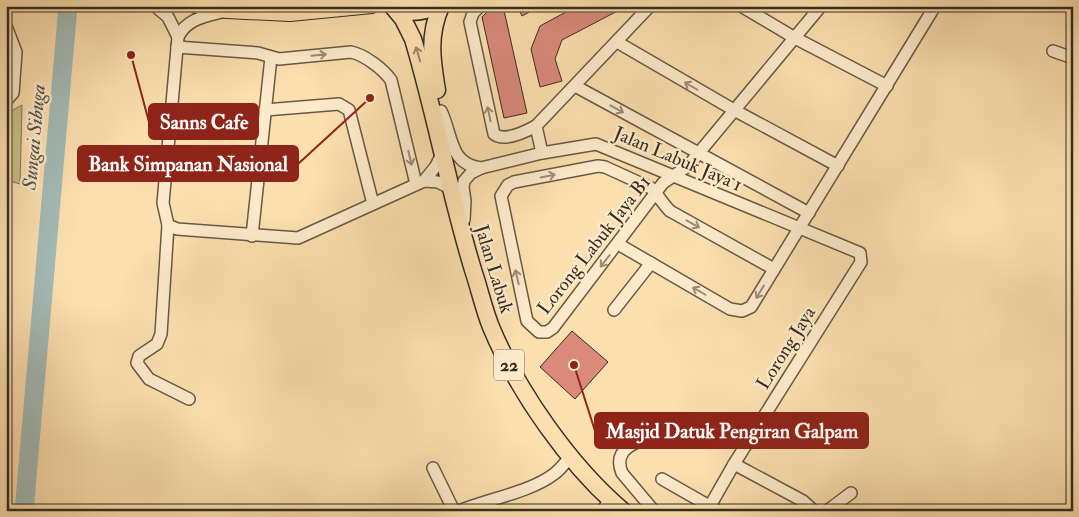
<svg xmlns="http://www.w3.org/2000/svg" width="1079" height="517" font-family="'IM FELL Double Pica',serif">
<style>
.green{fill:#c6c086;stroke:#7e7654}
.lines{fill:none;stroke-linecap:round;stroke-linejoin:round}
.river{stroke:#a3bab6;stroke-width:19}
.building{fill:#da897b;stroke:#362c22}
.minor-casing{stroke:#685945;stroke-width:14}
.major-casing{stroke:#362c22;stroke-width:16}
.highway-casing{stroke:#362c22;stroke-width:19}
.minor{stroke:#fdeacb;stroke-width:11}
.major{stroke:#fcdfaf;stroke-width:14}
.highway{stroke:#fcdfaf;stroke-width:16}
.oneway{stroke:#998668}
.oneway2{stroke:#9a8b76}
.labels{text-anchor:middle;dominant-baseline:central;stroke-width:5;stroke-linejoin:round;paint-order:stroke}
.shield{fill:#fdeacb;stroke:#726555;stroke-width:1}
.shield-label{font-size:18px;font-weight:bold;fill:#362c22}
.street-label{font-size:19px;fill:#362c22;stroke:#fdeacb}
.water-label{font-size:20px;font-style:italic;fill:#515047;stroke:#fdeacb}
.leader{fill:none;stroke:#8f2418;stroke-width:2}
.callout-dot{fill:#8f2418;stroke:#fdeacb;stroke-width:2}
.callout{fill:#8f2418;stroke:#8f2418;stroke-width:2}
.callout-label{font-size:20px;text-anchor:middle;font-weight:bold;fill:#fff}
</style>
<rect width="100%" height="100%" fill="#fcdfaf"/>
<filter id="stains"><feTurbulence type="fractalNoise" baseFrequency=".004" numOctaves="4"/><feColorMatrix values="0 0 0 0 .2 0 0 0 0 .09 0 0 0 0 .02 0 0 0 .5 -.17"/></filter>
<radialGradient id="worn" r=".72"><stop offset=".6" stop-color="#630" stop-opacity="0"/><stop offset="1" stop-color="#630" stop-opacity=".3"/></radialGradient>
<path class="green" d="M22,105l-2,79 -14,-4v-66z"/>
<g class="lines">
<path class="river" d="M24,511l44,-505"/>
</g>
<g class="building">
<path d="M493,6h10l24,107 -23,5 -22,-101z"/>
<path d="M517,6h24l-19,10z"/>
<path d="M577,6h50l-65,34 -7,19 7,22 -22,6 -9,-38 9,-23z"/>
<path d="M572,331l36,31 -33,37 -35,-32z"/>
</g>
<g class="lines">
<g class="minor-casing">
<g id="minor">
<path d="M155,6l13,11 10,20"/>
<path d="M480,6l-7,7 -3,9 24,112c10,8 31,-2 42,-8"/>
<path d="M741,6l54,32 92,48"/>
<path d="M225,11c-18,5 -38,7 -47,26l-15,166 5,22 9,4 121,9 126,-57 12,-15 7,-14"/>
<path d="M6,26l10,26 -3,41 -7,8"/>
<path d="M617,42l117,68 104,56"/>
<path d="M177,47l81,6 21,6 72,-7c14,3 32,17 40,28l25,104"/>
<path d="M1053,51l20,7"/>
<path d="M575,86l234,127"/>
<path d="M265,110l74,-6 10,6 24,94"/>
<path d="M441,111c12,25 8,53 40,57"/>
<path d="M542,153l-6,-27 114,-120"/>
<path d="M424,181l14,1 14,7"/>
<path d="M464,220l1,-19 -2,-14 1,-6 7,-8 10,-5 61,-15 54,-9 264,109 1,9 -127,202 69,37 11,10"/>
<path d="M168,225l-7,109 -4,10 -18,12 -2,7 12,16 40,20"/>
<path d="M252,236l19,-179"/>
<path d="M618,244l112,65 12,2 9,-4 184,-301"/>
<path d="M774,269l-104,-58c-7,-7 -12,-16 -19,-23l-46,-21 -7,-1 -84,16 -6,3 -7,11 26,125 12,11h8l6,-4 110,-145 25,-17 133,-160"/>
<path d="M614,310l37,-47"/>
<path d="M433,468l21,43"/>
<path d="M662,479l56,32"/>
<path d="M710,506l24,-42"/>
<path d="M459,511c29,-12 72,-19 95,-37 6,-4 11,-11 16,-17"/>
<path d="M602,511l8,-11"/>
<path d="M654,511l-32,-38c-12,-29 25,-34 44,-40"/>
<path d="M827,511l24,-18"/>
</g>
</g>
<g class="major-casing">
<path id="major" d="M196,6l31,5 63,3 82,-8"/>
</g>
<g class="highway-casing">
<g id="highway">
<path d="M392,6c15,8 28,8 43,0"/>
<path d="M393,7l10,12 10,20c23,77 37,157 61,234 6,18 10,37 17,54 27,65 79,139 132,184"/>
<path d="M437,90c-5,-30 -9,-55 4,-84"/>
</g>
</g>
<use href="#minor" class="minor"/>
<use href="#major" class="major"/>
<use href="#highway" class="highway"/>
</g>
<defs><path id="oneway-shaft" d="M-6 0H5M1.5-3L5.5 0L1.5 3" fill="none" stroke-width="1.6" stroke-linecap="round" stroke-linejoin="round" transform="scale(1.25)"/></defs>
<use class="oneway" href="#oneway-shaft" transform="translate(418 54) rotate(-107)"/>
<g class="oneway2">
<use href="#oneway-shaft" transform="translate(319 55) rotate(-6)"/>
<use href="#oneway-shaft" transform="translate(691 86) rotate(-150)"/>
<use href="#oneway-shaft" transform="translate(617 109) rotate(29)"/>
<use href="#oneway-shaft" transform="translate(489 114) rotate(-102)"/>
<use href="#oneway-shaft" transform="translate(410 158) rotate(77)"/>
<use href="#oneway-shaft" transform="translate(548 176) rotate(-11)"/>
<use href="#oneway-shaft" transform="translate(693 224) rotate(29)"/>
<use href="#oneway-shaft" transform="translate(605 261) rotate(128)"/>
<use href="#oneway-shaft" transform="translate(517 277) rotate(-103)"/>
<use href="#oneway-shaft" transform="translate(699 291) rotate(-150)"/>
<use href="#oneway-shaft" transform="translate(760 292) rotate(121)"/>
</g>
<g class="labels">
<rect class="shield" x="494" y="349.5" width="30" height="31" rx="4"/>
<g class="shield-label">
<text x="509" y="365">22</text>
</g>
<g class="street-label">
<text transform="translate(678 159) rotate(23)">Jalan Labuk Jaya 1</text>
<text transform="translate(594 245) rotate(-52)">Lorong Labuk Jaya B1</text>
<text transform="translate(494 269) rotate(73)">Jalan Labuk</text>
<text transform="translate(786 348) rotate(-58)">Lorong Jaya</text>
</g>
<g class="water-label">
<text transform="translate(34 137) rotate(-85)">Sungai Sibuga</text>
</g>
</g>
<path class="leader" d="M131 55L149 122M370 98L298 164M574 365L595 431"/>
<g class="callout-dot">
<circle cx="131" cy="55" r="5"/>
<circle cx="370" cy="98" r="5"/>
<circle cx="574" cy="365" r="5"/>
</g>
<g class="callout">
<rect x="149" y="104" width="109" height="35" rx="5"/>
<rect x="78" y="146" width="220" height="35" rx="5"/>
<rect x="595" y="413" width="273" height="35" rx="5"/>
</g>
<g class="callout-label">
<text x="204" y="129">Sanns Cafe</text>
<text x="188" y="171">Bank Simpanan Nasional</text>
<text x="732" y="438">Masjid Datuk Pengiran Galpam</text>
</g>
<rect width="1079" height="517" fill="none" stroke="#fcdfaf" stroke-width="25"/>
<rect x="8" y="8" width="1064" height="502" fill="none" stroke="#362c22" stroke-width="2.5"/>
<rect x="12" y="12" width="1054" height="492" fill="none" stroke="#362c22"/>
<rect width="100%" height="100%" filter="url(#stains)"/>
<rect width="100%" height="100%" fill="url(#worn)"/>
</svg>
